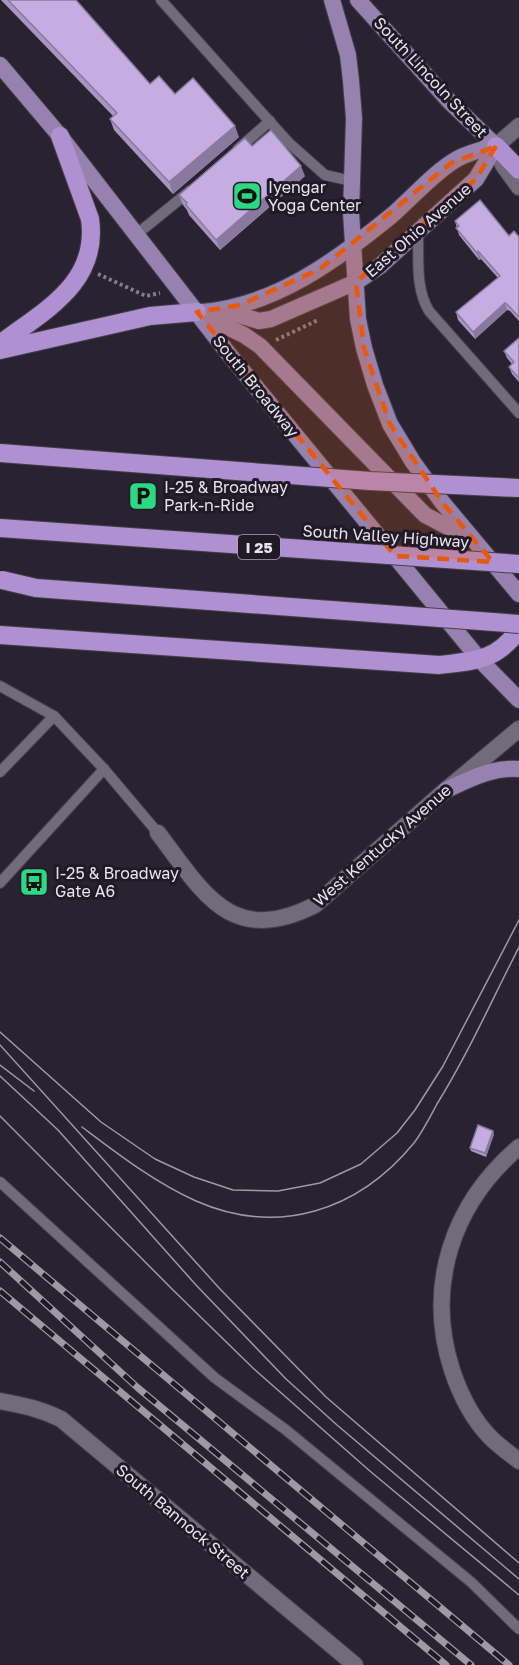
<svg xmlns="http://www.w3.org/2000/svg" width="519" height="1665" font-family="'Golos Text',sans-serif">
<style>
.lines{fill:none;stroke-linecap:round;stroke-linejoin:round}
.service-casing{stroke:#45404c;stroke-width:12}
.minor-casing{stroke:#45404c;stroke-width:18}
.tertiary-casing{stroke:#45404c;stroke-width:18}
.primary-casing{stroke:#45404c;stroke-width:18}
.motorway-casing{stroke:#45404c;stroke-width:20}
.path{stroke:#837e8a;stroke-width:4;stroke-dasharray:3 3;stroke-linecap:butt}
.service{stroke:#726b7b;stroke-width:10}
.minor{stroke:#726b7b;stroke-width:16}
.tertiary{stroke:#726b7b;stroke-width:16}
.primary{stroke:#9781af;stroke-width:16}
.motorway{stroke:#af90d1;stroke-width:18}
.tram{stroke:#9e9aa4;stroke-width:1.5}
.rail-casing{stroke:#9e9aa4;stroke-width:7}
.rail{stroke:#201a27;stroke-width:4.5;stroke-dasharray:14;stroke-linecap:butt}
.motorway-bridge-casing{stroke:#45404c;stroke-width:20;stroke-linecap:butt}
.motorway-bridge{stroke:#af90d1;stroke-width:18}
.wall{fill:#a995c2}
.shaded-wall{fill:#8a799e}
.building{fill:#c5ade1;stroke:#8a799e;stroke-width:1.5}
.marked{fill:#e8590c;fill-opacity:0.2;stroke:#e8590c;stroke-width:4.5;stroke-dasharray:12 8;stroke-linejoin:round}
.labels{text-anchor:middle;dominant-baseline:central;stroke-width:6;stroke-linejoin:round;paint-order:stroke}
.shield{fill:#201a27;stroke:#aba7b1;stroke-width:1.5}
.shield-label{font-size:15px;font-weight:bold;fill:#e7e3ec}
.street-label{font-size:16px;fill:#e7e3ec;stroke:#201a27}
.poi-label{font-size:16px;fill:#e7e3ec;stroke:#201a27;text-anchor:start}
</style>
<rect width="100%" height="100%" fill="#292331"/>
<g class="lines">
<g class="service-casing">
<g id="service">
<path d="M161,0l128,143 36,32 27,6"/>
<path d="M238,149l32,-28"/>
<path d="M418,232c1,27 -3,56 11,79l90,102"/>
<path d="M137,234l53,-43"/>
<path d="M0,686l54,30 50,53 54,64"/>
<path d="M0,772l54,-56"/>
<path d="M0,883l104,-114"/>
<path d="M0,1182l215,196 71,52 185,152 48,47"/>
</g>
</g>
<g class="minor-casing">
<g id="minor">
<path d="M497,149l6,16 16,22"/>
<path d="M158,833c45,59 73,115 157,72l125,-110 79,-66"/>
<path d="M519,1147c-67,57 -94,139 -67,223 8,24 21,50 39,68 8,8 19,16 28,23"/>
<path d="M0,1401c22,4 41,8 61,18l294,246"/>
</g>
</g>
<g class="tertiary-casing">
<path id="tertiary" d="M496,146l23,-20"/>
</g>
<g class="primary-casing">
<g id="primary">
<path d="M332,0l16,55 3,26 3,37 -3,95 7,106 6,29 11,37 15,39 23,38 29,40 77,92"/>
<path d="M358,0l91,101 47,45"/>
<path d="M0,65l60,71 168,217 252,307 39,40"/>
<path d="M223,310l36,11 12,-2 85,-37 24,-16 96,-87 20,-33"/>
<path d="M201,312c72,-5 136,-52 190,-96 20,-17 43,-44 66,-57 12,-7 26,-10 39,-13"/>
<path d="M199,313l45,22 16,11 165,169 44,23"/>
<path d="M446,790c24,-11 46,-23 73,-21"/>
</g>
</g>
<g class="motorway-casing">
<g id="motorway">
<path d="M496,146l23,24"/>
<path d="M0,344c45,-34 99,-61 90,-125l-30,-83"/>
<path d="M0,350l150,-34 47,-4"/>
<path d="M0,635l439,30c35,-4 58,-4 80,-36"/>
</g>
</g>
<g class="path">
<path d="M98,274l48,22 14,-3"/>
<path d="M276,340l42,-20"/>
</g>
<use href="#service" class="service"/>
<use href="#minor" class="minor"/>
<use href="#tertiary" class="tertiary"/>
<use href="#primary" class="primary"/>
<use href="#motorway" class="motorway"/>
<g class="tram">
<path d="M0,1032l101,90 54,37 39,18 39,13 45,1 42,-8 41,-19 36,-31 18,-23 28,-44 76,-146"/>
<path d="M0,1045l220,244 106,108 193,166"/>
<path d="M0,1065l34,26"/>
<path d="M0,1076l58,54 138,155 90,94 51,46 182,154"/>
<path d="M0,1116l174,175 80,78 117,103 148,123"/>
<path d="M82,1127c36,27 72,55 114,74 82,36 162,10 218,-58 9,-12 16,-26 23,-39 31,-50 55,-104 82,-157"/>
</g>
<g class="rail-casing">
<g id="rail">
<path d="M0,1238l509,427"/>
<path d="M0,1262l138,126 333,277"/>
<path d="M0,1291l446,374"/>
</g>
</g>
<use href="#rail" class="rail"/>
<g class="motorway-bridge-casing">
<g id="motorway-bridge">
<path d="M0,453l370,28 148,7"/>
<path d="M0,528l519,36"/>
<path d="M2,580l34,8 483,36"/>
</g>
</g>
<use href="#motorway-bridge" class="motorway-bridge"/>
</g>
<g class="wall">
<path d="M1,0h75l74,84 25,10 64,43 -66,57 -59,-64 -4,-11 3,-3z"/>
<path d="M252,146l53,30 -85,74 -31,-35 -2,-5 -4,-5 -4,-10z"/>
<path d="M455,221l64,16v84l-9,-10 -3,-1 -32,29 -17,-19 -2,-8 42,-34 -17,-19 -2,1 -20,-25z"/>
<path d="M519,338v44l-7,-8 -3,-7 3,-3 -5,-6 -3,-7z"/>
<path d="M494,1134l-8,23 -15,-6 -1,-3z"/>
</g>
<g class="shaded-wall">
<path d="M235,126l4,11 -66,57 -4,-12z"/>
<path d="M301,166l4,10 -85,74 -4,-10z"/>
<path d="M478,251l3,8 -2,1 -2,-7z"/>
<path d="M505,303l2,7 -32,29 -2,-7z"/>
<path d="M493,1131l1,3 -8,23 -1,-4z"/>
</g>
<g class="building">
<path d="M8,0h68l74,84 9,-8 16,18 18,-16 42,48 -66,56 -59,-63 7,-6z"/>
<path d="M271,130l30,36 -85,74 -30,-35 1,-2 -8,-8 66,-57 7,8z"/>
<path d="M480,200l29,36 5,-5 5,6v80l-12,-13 -2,-1 -32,29 -17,-20 44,-36 -22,-25 -1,2 -21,-25 3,-2 -4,-5z"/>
<path d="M519,338v40l-10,-11 5,-5 -10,-11z"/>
<path d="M478,1125l15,6 -8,22 -15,-5z"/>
</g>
<path class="marked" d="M496,146l-20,33 -120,103 8,66 26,76 52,78 51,60 -98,-6 -198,-244 43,-7 80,-36 131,-106z"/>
<defs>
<g id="stadium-square" transform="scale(1.5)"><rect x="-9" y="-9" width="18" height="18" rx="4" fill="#2cd884" stroke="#201a27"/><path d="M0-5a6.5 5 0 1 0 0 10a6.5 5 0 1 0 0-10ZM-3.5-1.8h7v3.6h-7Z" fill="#111"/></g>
<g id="parking-square" transform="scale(1.5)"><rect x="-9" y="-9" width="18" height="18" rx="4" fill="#2cd884" stroke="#201a27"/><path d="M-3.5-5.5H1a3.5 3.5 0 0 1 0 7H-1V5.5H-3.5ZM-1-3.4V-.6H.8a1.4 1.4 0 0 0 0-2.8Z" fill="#111"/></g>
<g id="bus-square" transform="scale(1.5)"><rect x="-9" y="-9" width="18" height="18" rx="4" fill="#2cd884" stroke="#201a27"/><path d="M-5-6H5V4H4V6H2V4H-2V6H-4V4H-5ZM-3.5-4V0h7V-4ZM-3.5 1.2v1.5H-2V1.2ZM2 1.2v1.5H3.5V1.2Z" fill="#111"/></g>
</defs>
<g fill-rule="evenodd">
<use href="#stadium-square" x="247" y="196"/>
<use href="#parking-square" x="143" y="496"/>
<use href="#bus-square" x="34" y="882"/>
</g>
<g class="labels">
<rect class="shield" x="238" y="535" width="42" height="24" rx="4.5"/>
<g class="shield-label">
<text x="259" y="547">I 25</text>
</g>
<g class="street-label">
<text transform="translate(431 77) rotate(47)">South Lincoln Street</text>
<text transform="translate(418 230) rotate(-41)">East Ohio Avenue</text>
<text transform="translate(256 386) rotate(51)">South Broadway</text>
<text transform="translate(386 536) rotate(4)">South Valley Highway</text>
<text transform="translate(382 845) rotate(-41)">West Kentucky Avenue</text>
<text transform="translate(183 1521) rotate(40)">South Bannock Street</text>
</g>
<g class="poi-label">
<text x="268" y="187">Iyengar<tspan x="268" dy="18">Yoga Center</tspan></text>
<text x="164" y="487">I-25 &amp; Broadway<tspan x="164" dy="18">Park-n-Ride</tspan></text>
<text x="55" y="873">I-25 &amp; Broadway<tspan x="55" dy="18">Gate A6</tspan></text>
</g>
</g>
</svg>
